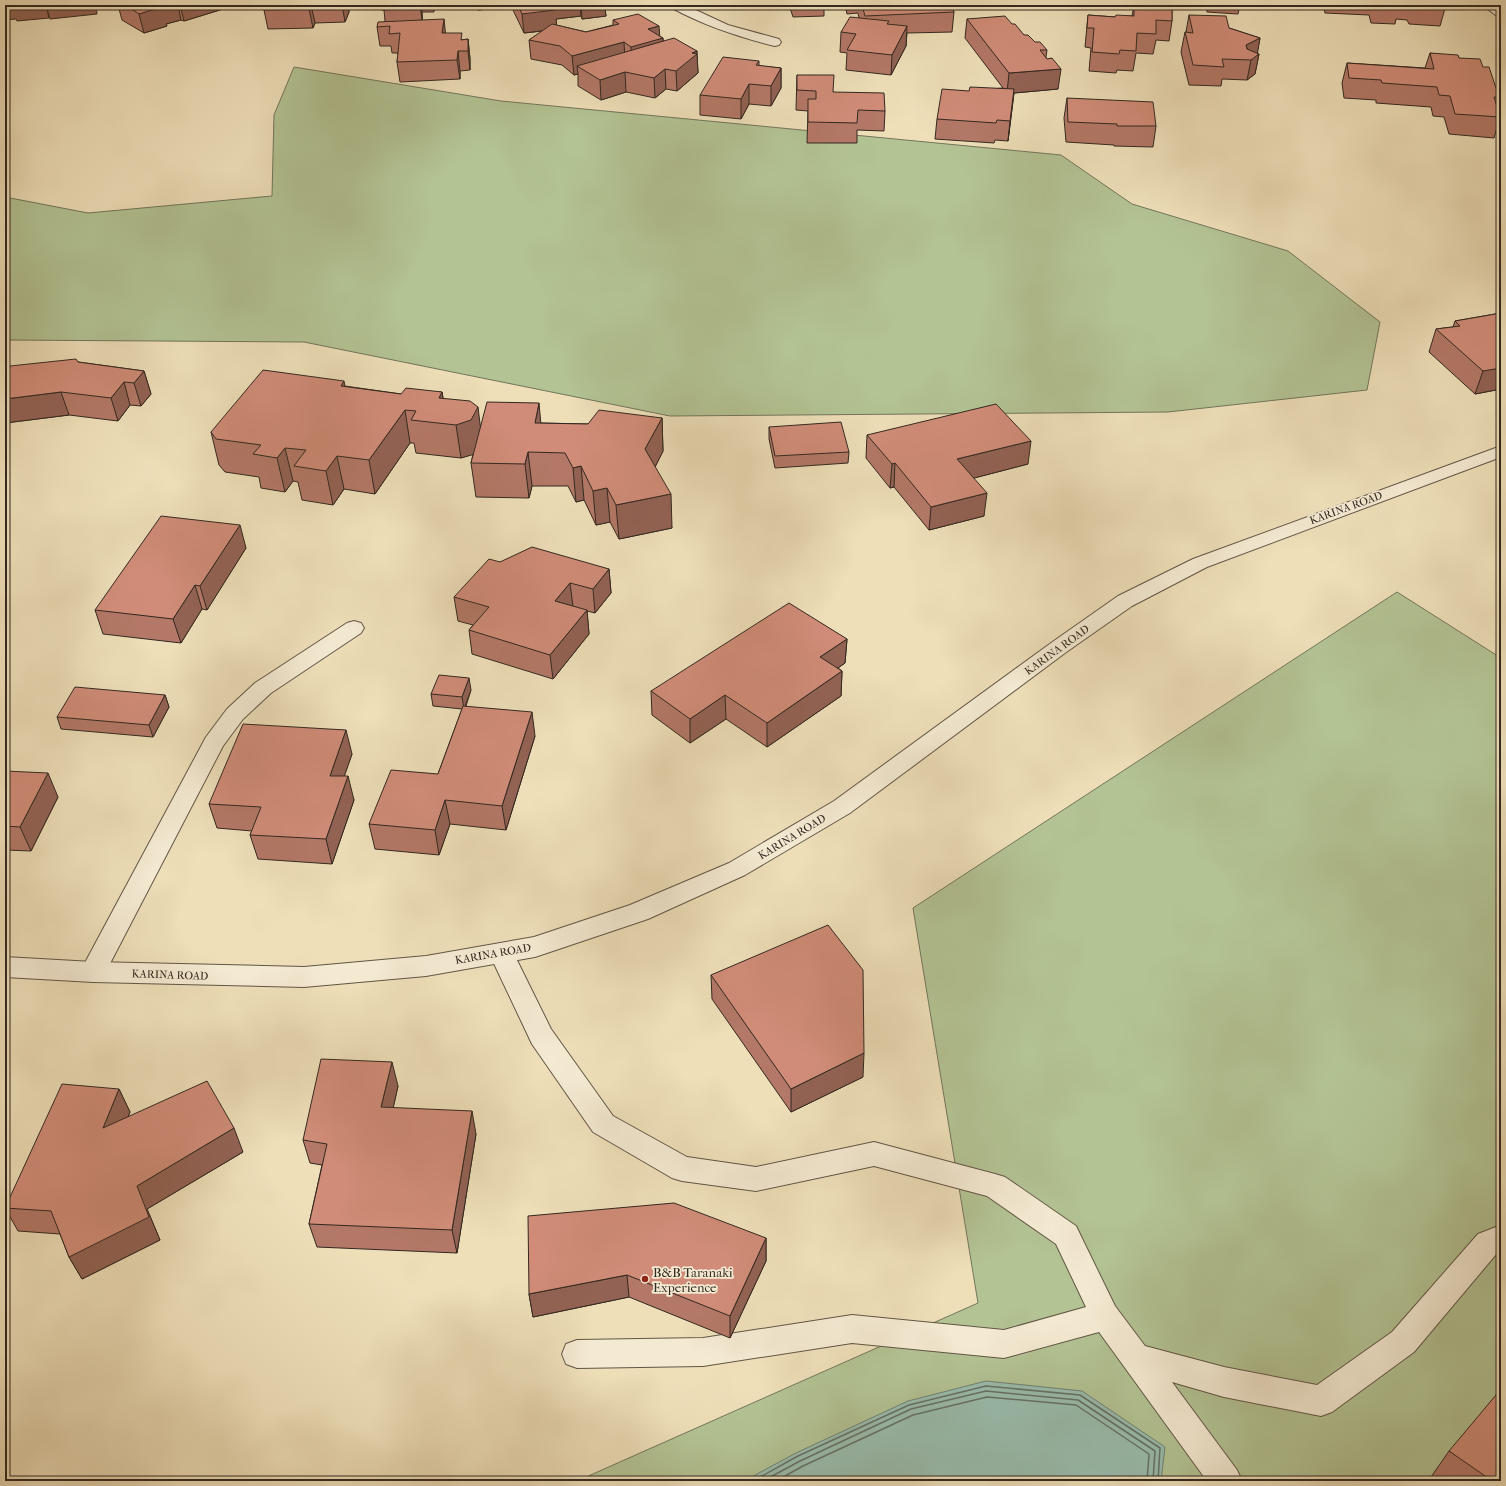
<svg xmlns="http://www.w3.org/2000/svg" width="1506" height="1486" font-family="'IM FELL French Canon',serif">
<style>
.green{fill:#b3c394;stroke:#72765a}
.water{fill:#99bdae;stroke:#708175}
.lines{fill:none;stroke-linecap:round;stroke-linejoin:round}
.shore{stroke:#667267;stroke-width:1.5}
.service-casing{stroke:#615646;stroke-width:2}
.minor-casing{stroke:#615646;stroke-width:2}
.service{fill:#f4ead2;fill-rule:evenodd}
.minor{fill:#f4ead2;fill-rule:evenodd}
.wall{fill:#b37867;stroke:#322820}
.shaded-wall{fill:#926254;stroke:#322820}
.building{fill:#d08c78;stroke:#322820}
.poi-dot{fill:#8f2418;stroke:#f4ead2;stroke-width:1.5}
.labels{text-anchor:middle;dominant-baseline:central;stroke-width:3.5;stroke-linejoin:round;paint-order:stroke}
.street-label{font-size:11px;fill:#322820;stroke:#f4ead2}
.near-poi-label{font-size:13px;fill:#322820;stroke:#f4ead2;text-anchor:start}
</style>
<rect width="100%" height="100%" fill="#eedfb9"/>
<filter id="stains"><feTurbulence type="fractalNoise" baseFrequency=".005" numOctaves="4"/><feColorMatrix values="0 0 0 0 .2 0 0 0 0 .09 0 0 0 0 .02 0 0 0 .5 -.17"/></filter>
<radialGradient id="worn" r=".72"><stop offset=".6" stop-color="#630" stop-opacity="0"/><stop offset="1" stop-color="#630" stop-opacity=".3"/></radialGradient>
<g class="green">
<path d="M294,67l207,34 560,54 71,49 156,47 92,71 -13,68 -199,22 -498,4 -366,-74 -299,-2v-143l83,16 184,-17 2,-81z"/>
<path d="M1397,592l104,66v823h-924l401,-178 -65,-395z"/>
</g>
<path class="water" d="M986,1381l96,10 83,56 -4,34h-417l52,-28 112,-52z"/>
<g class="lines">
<g class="shore">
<path d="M753,1481l45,-25 111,-51 77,-19 94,9 80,53 -2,33"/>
<path d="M763,1481l37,-20 111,-52 75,-18 92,9 77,51 -2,30"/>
<path d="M776,1481l27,-15 110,-51 74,-18 89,8 73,49 -2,27"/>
</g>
<g class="service-casing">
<g id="service">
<path d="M1482,5h14l5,3v9l-4,-1z"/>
<path d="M354,621l7,2 3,5 -3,5 -90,60 -28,26 -20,27 -121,233 -9,3 -9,-3 -4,-7 126,-235 21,-28 28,-26 92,-60z"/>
<path d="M501,943l9,3 41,83 62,87 74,41 69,10 118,-25 121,32 10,3 71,49 39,80 30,40 79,21 93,18 75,-53 86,-98 23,-9v26l-3,1 -84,100 -82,60 -11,4 -97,-19 -52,-15 65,88 5,11h-35l-108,-149 -95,26 -152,-15 -149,23 -126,2 -11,-4 -4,-10 4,-10 11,-4 126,-2 149,-23 152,15 82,-23 -30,-63 -69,-48 -113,-30 -118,25 -74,-10 -10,-3 -79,-46 -61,-88 -43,-91 3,-7z"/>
</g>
</g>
<g class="minor-casing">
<g id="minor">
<path d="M670,5h15l43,20 51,14 2,3 -2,3 -4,1c-36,-9 -70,-20 -103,-38z"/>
<path d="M1501,446v11l-294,110 -75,39 -67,47 -215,160 -105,62 -97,44 -113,38 -109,19 -122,11 -211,-5 -88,-5v-20l88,5 211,5 122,-11 108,-19 96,-32 99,-42 105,-62 217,-158 67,-47 75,-37z"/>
</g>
</g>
<use href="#service" class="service"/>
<use href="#minor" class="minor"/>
</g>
<g class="wall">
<path d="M118,5h104l1,4 -39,12 -3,-1 -15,4 1,2 -23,7 -22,-13z"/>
<path d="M266,5h82l1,7 -4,10 -30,1 -2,5 -45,1 -4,-19z"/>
<path d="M381,5h53v7h-12v8l23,13 17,7 6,-1 2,20v11l-10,1v8l-60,3 -3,-20 1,-9h-6l-1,-7h-11l-3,-19 8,-6 -1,-11h-3z"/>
<path d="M475,5h32v2l-29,3z"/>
<path d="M511,5h97v3l-3,1 1,7 -24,3 -1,-3 -25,3v6l30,7 27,-7v-5l46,16 4,2v3l34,10v3l1,19 -21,18 -11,-2 -11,9 -29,-6 -25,8 -23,-14v-12l-4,1 -12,-10 -31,-6 -2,-19 14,-9 -19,2 -12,-25z"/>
<path d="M754,5h70v11l-31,1 -3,-9 -36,1z"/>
<path d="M845,5h106l3,7 -2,20 -45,1 -1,13 -15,29 -45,-5 1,-17 -7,-1 1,-20 18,-14 -1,-5 -11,1z"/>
<path d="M1134,5h38v16l-3,20 -13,-1 -3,14 -17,-1 -3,18 -16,-1 -1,3 -27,-2 2,-23 -6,-1 3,-32 27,2 17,-1z"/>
<path d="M1206,5h34l-2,9 -31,-2z"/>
<path d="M1323,5h123l-6,21 -31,-2 -2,-4 -11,-1 -1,5 -24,-1 -2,-8 -44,-2z"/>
<path d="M1189,15l71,23 -3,15 2,1 -4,20 -8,6 -25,-1 -1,7 -32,-1 -8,-33 4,-20h1z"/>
<path d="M967,19l45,5 12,11 23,15 -1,7 12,32 -44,4 -6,48 -13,-1 -1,3 -59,-4 2,-20 32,-28 34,-3 -38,-50z"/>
<path d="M1430,53l29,5 24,9 16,30 -3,9 4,11 -6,21 -45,-4 -5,-17 -11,-1 -2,-9 -55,-4v-3l-32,-2 -2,-15 5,-20 78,5z"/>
<path d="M759,61v5l22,2v20l-10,18 -22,-2 -8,15 -41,-4v-20z"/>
<path d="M797,75l36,17 52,19 -1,20 -27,-1v13h-50l1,-32 -12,-1z"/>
<path d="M1067,98l89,28 -3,21 -39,-1v-1l-48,-3 -2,-24z"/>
<path d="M1501,313v76l-26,5 -46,-42 7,-23 17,-2 2,-6z"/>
<path d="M78,362l66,9 7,23 -10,12 -11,-1 -12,16 -49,-6 -64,8v-51z"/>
<path d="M345,386l56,8 41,-2 1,6 38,29 60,-4 47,1 74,-6 1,33 -8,16 17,61 -53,11 -9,-17 -14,3 -12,-25 -8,2 -8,-16h-36l-3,12 -53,-1 -5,-34 2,-9 -12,4 -45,-5 -2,-10h-4l-35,51 -31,-5 -11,16 -31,-5 -4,-18 -5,-1 -8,11 -24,-4 -2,-11 -34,-5 -6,-7 -8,-33z"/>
<path d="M769,427l80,25 -1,11 -73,5 -6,-29z"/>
<path d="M867,435l161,29 -54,14 10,38 -55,14 -35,-43 -4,1 -24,-30z"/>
<path d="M246,548l-39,62 -5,-1 -21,34 -78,-9 -8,-24z"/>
<path d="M500,562l109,7 2,24 -16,20 -8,-2 2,23 -36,45 -81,-25 -3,-24 4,-5 -15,-4 -4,-24z"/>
<path d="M847,639l-2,24 -7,5 4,3 -1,25 -74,51 -41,-28 -36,24 -38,-28 -1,-24z"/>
<path d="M471,690l-5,16 69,30 -29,94 -56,-6 -11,31 -64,-6 -6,-25 69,-50 24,-65 -29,-3 -2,-12z"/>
<path d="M165,695l4,12 -16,30 -92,-8 -4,-12z"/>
<path d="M352,754l-8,22 10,24 -22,64 -74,-5 -8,-24 2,-4 -35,-3 -8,-24z"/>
<path d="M5,771l53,26 -27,54 -26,-1z"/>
<path d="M711,975l152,102 -72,35 -79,-113z"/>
<path d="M398,1086l-5,22 83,26 -19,119 -140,-6 -8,-23 13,-59 -12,-2 -7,-23z"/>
<path d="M119,1089l11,23 -2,5 115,35 -96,57 13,31 -78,39 -13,-22 -9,-23 -42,-3 -13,-23z"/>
<path d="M766,1238v23l-36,77 -101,-41 -96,20 -4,-23z"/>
<path d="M1449,1451l52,30h-70l-2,-1z"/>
</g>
<g class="shaded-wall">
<path d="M5,5h41l3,13 -32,3 -1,-2 -11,1z"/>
<path d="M46,5h50l1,9 -47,5z"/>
<path d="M162,5h16l3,15 -15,4 1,2 -23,7 -5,-19z"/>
<path d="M180,5h42l1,4 -39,12z"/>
<path d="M311,5l4,18 -2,5 -4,-19z"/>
<path d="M342,5h6l1,7 -4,10z"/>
<path d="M420,5h1l1,7 1,15z"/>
<path d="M477,5h30v2l-29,3z"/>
<path d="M551,5h29l1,11 -25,3 1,10 -33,4 -2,-19z"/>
<path d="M581,5h27v3l-3,1 1,7 -24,3z"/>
<path d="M444,19l2,19 -4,-5z"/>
<path d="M659,26l1,13 3,-1v20l-31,8 -1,-19 17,-18z"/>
<path d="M907,26l-1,20 -15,29 1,-20z"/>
<path d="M1260,38l-3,18 2,-2 -4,20 -8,6 4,-20 -5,-15z"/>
<path d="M468,39l2,20v11l-2,-19z"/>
<path d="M624,42l1,20 -48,4 1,8 -4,1 -2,-19z"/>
<path d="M458,51l2,20v8l-3,-19z"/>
<path d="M697,51v3l1,19 -21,18 -1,-20 16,-18z"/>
<path d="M781,68v20l-10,18v-20z"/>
<path d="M665,69l1,20 -11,9 -1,-20z"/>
<path d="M1061,69l-3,20 -44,4 -6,48 2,-20 -3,-28 2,-20z"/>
<path d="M625,72l1,20 -25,8 -1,-20z"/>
<path d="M749,84v20l-8,15v-20z"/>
<path d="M1501,352v37l-26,5 8,-23z"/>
<path d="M144,371l7,23 -10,12 -7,-23z"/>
<path d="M344,381l6,33 -9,-28z"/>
<path d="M124,382l6,23 -12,16 -7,-23z"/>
<path d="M61,392l8,23 -64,8v-24z"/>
<path d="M442,392l5,32 -8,-26z"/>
<path d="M539,403l3,33 -7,-13z"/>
<path d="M478,407l4,33 -7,14 -14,4 -5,-33z"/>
<path d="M405,410l5,33 -35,51 -6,-34z"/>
<path d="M662,418l1,33 -16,32 -2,-34z"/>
<path d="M1031,441l-3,23 -73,19 2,-24z"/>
<path d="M285,448l8,33 -8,11 -8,-34z"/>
<path d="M528,452l4,34 -3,12 -4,-34z"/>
<path d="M337,456l7,33 -11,16 -7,-34z"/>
<path d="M895,463l-1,24 -4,1 2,-24z"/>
<path d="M581,466l3,34 -8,2 -3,-34z"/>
<path d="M607,488l3,34 -14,3 -3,-34z"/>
<path d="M987,493l-3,23 -55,14 2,-23z"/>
<path d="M671,494l1,34 -53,11 -3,-34z"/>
<path d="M240,525l6,23 -39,62 -7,-24z"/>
<path d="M609,569l2,24 -16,20 -2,-24z"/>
<path d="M570,583l3,24 -18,-6z"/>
<path d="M195,585l7,24 -21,34 -8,-24z"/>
<path d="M5,588l2,6 -2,2z"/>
<path d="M587,610l2,24 -36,45 -3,-24z"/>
<path d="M847,639l-2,24 -26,18 1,-24z"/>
<path d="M842,671l-1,25 -74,51v-24z"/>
<path d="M469,678l2,12 -7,19 -2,-12z"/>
<path d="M165,695l4,12 -16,30 -4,-12z"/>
<path d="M725,695l1,24 -36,24v-24z"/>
<path d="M532,712l3,24 -29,94 -4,-24z"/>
<path d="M346,730l6,24 -16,46 -6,-24z"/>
<path d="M48,773l10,24 -27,54 -11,-24z"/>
<path d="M348,776l6,24 -22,64 -6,-25z"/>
<path d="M445,800l5,24 -11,31 -4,-25z"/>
<path d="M864,1053l-1,24 -72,35v-23z"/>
<path d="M392,1062l6,24 -10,45 -7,-24z"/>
<path d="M119,1089l11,23 -16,39 -11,-23z"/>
<path d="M472,1111l4,23 -19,119 -5,-23z"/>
<path d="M234,1128l9,24 -96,57 13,31 -78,39 -13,-22 68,-71z"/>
<path d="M766,1238v23l-36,77v-22z"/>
<path d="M627,1275l2,22 -96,20 -4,-23z"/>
</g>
<g class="building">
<path d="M125,5h37l-3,1 3,1 -23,7z"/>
<path d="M266,5h45l-2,4 -45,1z"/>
<path d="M384,5h36v3l-36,2z"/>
<path d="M518,5h35l2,5 -33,4z"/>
<path d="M862,5h89l3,7 -89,4z"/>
<path d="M1134,5h38v16l-16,-1v14l-19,-1 -1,18 -16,-1 -1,4 -27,-2 2,-24h-7l1,-13 27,2 1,-2 18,1z"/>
<path d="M1413,5h31l1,2 -31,-2z"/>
<path d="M638,14l21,12 -11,3 15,9 -32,9 -7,-5 -52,14 -12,-10 -31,-6 23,-16 34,8 33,-8 -6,-4z"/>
<path d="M1189,15l37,1 3,12 31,10 -14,7 1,4 12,5 -8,6 -29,-1 2,8 -31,-2 -8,-33 8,1z"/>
<path d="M1005,16l7,8h3l9,11h4l7,7h5l7,8h-7l7,9 5,-1 9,11 -52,4 -42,-54z"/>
<path d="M850,17l39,4 -2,3 20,2 -15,29 -45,-5 9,-16 -15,-2z"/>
<path d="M444,19l-2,14h20l-1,7 7,-1v12h-10l-1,9 -60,2 3,-29 -11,1 1,-8 -13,1 1,-5z"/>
<path d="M674,38l23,13 -5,2 5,1 -21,17 -11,-2 -11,9 -29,-6 -25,8 -23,-14z"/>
<path d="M1430,53l28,2 1,3 21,1 3,8h6l10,30h-5l6,20 -45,-3 -5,-18 -11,-1 -2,-8 -55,-4 -1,-3 -32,-2 -2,-15 87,6z"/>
<path d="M723,57l36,4 -3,4 25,3 -10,18 -22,-2 -8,15 -41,-4z"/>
<path d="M797,75h37l-1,17 51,1 1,18 -27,-1 -1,13 -49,-1v-23h8v-8l-19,-1z"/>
<path d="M970,87l44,2 -4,32 -13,-1 -1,3 -59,-4 5,-30 27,2z"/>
<path d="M1067,98l86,4 3,24h-39v-2l-49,-2z"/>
<path d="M1501,313v39h-1l1,1v15l-18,3 -47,-42 24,-3 -5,-5z"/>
<path d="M76,359l2,3 66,9 -10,12 -10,-1 -13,16 -50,-6 -56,7v-27l4,-1 1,-5z"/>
<path d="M263,370l81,11 -3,5 60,8 5,-6 36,4 -3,6 31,3 8,6 -7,13 -15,5 -45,-5 5,-9 -11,-1 -36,50 -32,-4 -11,15 -32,-5 12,-16 -21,-2 -8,10 -24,-4 8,-9 -45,-6 -5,-7z"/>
<path d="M487,402l52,1 -4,20 53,1 11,-14 63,8 -17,31 26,45 -55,11 -9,-17 -14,3 -12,-25 -8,2 -8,-15 -37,-1 -3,12 -54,-1z"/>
<path d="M996,404l35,37 -74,18 30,34 -56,14 -36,-44 -3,1 -25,-29z"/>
<path d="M841,422l8,30 -74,4 -6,-29z"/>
<path d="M161,516l79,9 -40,61 -5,-1 -22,34 -78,-9z"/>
<path d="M532,547l77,22 -16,20 -23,-6 -15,18 32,9 -37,45 -81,-25 20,-23 -35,-10 35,-38 11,3z"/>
<path d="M789,603l58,36 -27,18 22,14 -75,52 -42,-28 -35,24 -39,-28z"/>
<path d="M439,675l30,3 -7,19 -31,-3z"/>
<path d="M75,687l90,8 -16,30 -92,-8z"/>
<path d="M463,706l69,6 -30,94 -57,-6 -10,30 -66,-6 22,-54 47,4z"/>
<path d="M243,724l103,6 -16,46h18l-22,63 -76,-4 11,-28 -52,-3z"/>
<path d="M5,771l43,2 -28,54 -15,-1z"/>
<path d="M828,925l35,45 1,83 -73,36 -80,-114z"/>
<path d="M321,1059l71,3 -11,45 91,4 -20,119 -143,-6 18,-80 -24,-4z"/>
<path d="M207,1081l27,47 -97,58 12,31 -80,40 -18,-46 -46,-3 57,-124 57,5 -16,39z"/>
<path d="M674,1203l92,35 -36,78 -103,-41 -98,19 -1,-78z"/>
<path d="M1501,1389v92h-14l1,-3 -39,-27z"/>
</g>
<circle class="poi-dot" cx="645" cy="1279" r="4"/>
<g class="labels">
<g class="street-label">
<text transform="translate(1346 508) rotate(-20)">KARINA ROAD</text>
<text transform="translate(1057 650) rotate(-36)">KARINA ROAD</text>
<text transform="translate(792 837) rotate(-31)">KARINA ROAD</text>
<text transform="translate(493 954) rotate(-10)">KARINA ROAD</text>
<text transform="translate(170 975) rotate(2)">KARINA ROAD</text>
</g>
<g class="near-poi-label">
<text x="653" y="1272">B&amp;B Taranaki<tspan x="653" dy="15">Experience</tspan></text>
</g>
</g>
<rect width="1506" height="1486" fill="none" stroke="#eedfb9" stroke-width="20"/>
<rect x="6" y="6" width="1494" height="1474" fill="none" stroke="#322820" stroke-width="2"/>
<rect x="10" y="10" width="1486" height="1466" fill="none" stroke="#322820"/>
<rect width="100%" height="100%" filter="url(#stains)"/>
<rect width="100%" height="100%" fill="url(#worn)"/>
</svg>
